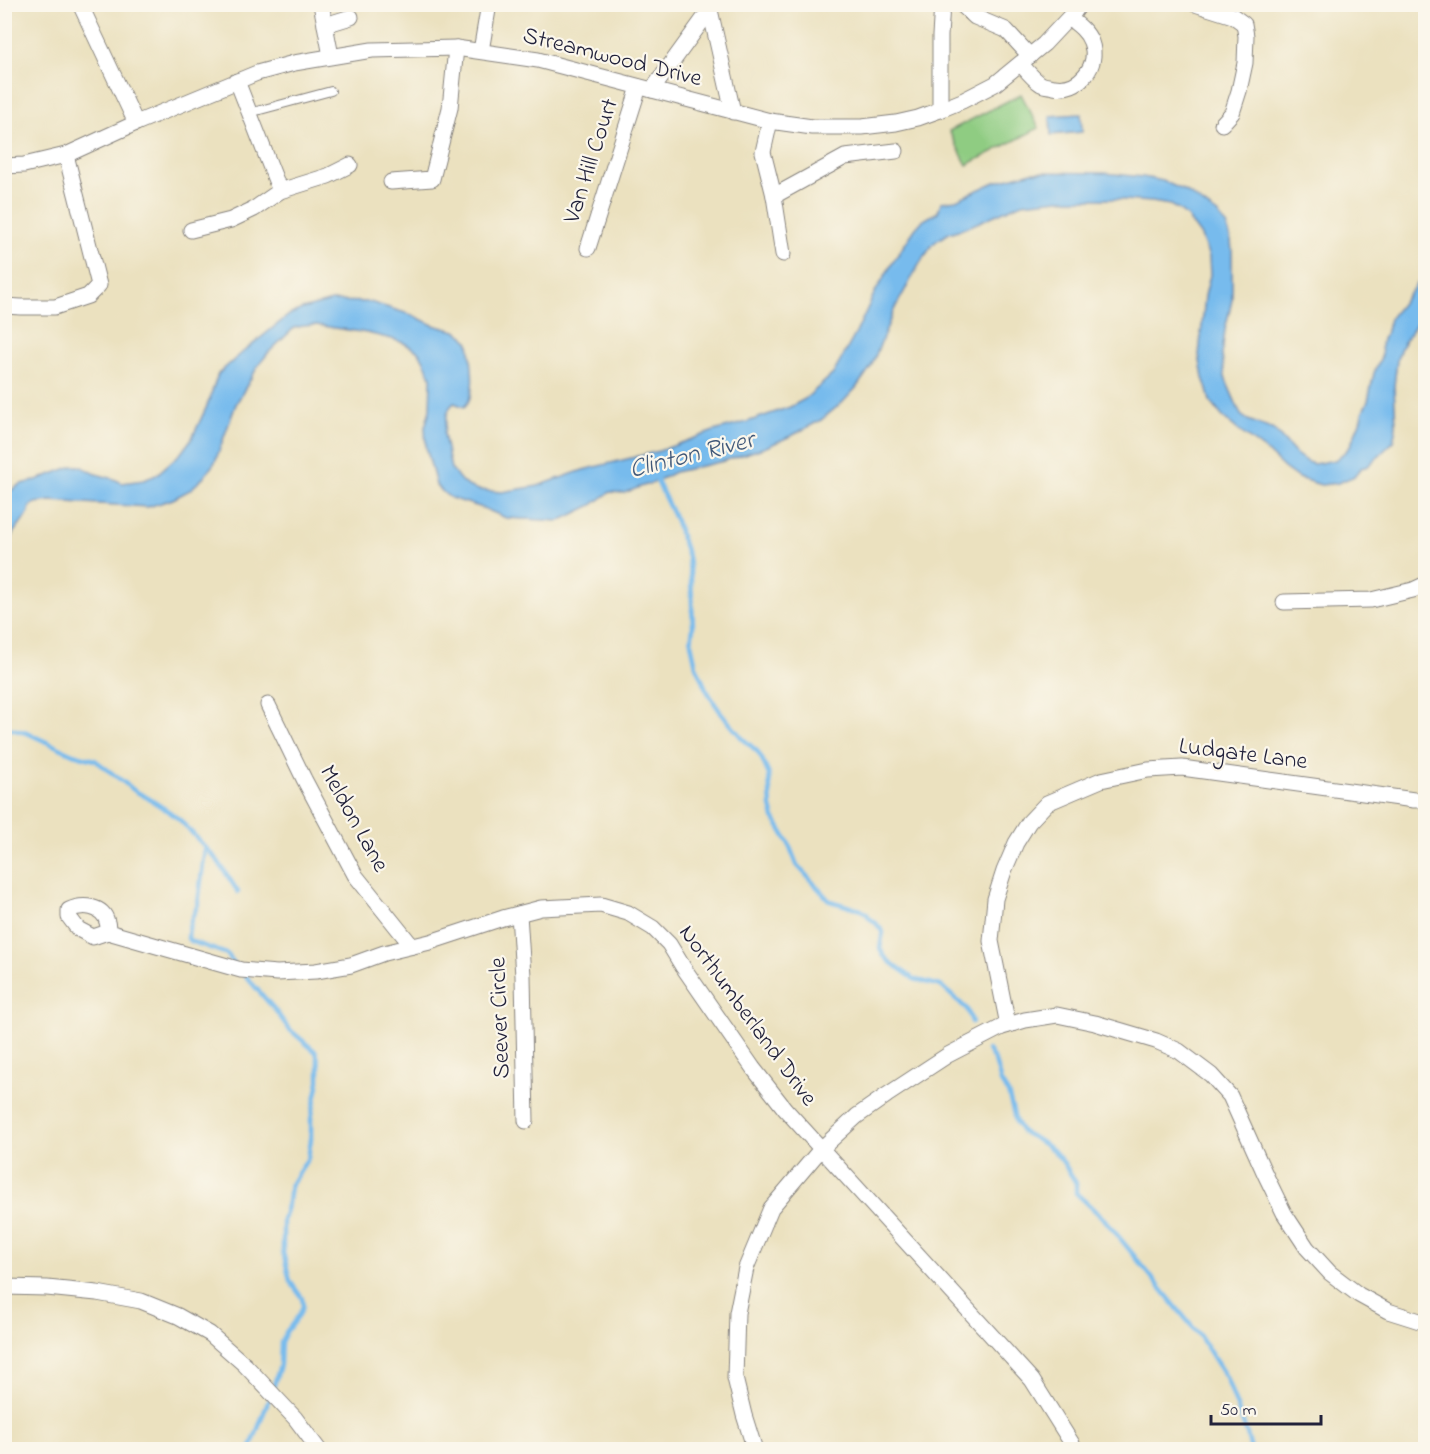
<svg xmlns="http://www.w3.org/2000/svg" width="1430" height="1454" font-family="'Indie Flower',sans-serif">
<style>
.green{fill:#8fcc82;stroke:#58775e;stroke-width:1.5}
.water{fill:#77bbed;stroke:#4c6e94;stroke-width:1.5}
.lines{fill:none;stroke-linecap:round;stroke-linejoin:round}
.stream{stroke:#77bbed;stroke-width:4.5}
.lane-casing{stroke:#86827d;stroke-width:10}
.street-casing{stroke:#86827d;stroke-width:17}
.lane{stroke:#fff;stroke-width:8}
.street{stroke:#fff;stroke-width:15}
.labels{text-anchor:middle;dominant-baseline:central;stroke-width:4.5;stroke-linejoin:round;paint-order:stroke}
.street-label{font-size:24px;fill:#22223b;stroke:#fbf7ec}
.water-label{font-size:26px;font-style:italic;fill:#405879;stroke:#fbf7ec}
</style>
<rect width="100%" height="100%" fill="#fbf7ec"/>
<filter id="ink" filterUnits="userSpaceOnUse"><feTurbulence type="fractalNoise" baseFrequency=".0167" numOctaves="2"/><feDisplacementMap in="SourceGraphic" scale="12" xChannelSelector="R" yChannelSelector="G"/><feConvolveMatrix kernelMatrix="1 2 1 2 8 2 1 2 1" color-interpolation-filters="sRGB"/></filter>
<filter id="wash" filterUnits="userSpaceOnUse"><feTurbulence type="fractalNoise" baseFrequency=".008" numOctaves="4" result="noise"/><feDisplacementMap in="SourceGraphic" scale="24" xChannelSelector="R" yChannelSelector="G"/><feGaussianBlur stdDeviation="1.35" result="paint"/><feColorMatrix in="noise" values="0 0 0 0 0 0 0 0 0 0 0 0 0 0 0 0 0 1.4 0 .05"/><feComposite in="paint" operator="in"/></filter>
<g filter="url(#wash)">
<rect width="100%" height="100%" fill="#ebe1bf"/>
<path class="green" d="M1021,94l18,34 -72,37 -18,-34z"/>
<g class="water">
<path d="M1081,114l1,18 -31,3 -1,-19z"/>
<path d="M1032,172l72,1 39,4 20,4 22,10 34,24 7,10 5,16 1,10v49l-7,30 -3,25 3,22 3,8 13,30 7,5 26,10 22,24 11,8 7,2 21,-4 11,-9 4,-5 10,-24 3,-11 5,-10 6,-28 8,-18 -1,-9 1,-7 5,-8 3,-13 26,-33 9,-9v40l-9,8 -15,23 -4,13 -3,26 2,40 -3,16 -25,24 -7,2 -6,8 -17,7 -17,2 -23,-7 -14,-10 -18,-17 -28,-21 -16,-14 -12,-15 -4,-15 -3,-8 -4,-23 6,-59 5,-21 -1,-18 -8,-21 -14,-19 -8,-7 -9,-5 -18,-3 -41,-3h-52l-37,4 -54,24 -19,6 -10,6 -6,5 -13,19 -26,47 -23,57 -15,21 -13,14 -22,18 -28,15 -27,12 -42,14 -49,11 -18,9 -33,12 -14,-1 -18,13 -33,16 -53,-3 -23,-10 -32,-10 -6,-4 -9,-9 -10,-38 -1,-20 5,-17 1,-32 -5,-13 -7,-13 -15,-9 -12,-4 -25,-6 -51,-8 -13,1 -9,2 -26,25 -10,13 -22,38 -21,58 -11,15 -14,13 -17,9 -25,8 -98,-6 -15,2 -5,4 -2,7 -15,19 -8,29v-68l16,-10 10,-2 42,-16h7l16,8 18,5 8,4 22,-3 12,-5 25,-22 11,-15 15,-32 11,-32 25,-22 46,-37 13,-6 30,-8 38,1 42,13 21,10 23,6 8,5 5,7c2,16 9,52 -5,64l-10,-4 -4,4 -3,8 -3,19 7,35 12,14 7,4 9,3 23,2 36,-6 45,-16 76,-19 55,-20 33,-9 43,-15 15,-8 28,-25 23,-41 19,-41 18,-30 22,-33 7,-8 16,-9 3,-10 15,-2 39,-18z"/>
</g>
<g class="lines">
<g class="stream">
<path d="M657,481l19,40 12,36 3,22 2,48 -2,16 5,23 10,23 9,15 7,10 20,24 16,14 4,7 7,16 2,32 3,11 14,24 9,23 30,33 3,3 31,9 6,4 2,4 6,4 8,10 -3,16 3,7 7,7 24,17 27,7 26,23 5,13"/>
<path d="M4,727l23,6 46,21 22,6 40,31 13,7 23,15 9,7 38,41 20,31"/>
<path d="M205,848l-7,56c-2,6 -4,9 -6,14 -3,7 -4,14 -4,21l5,3 34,12 7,9"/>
<path d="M244,974l31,36 14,19 27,23 3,12v17l-8,38v20l-3,19 -18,28 -2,16 -5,18v32l7,29 12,17 1,8 -4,9 -13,17 -5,10 -1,23 -7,23"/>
<path d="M988,1050l7,11 6,21 7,11 8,29 6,10 12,6 19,12 10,12 13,21v10l29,27 94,115 27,42 21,57 4,16"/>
<path d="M250,1450l20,-54"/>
</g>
</g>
</g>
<g filter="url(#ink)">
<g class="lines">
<g class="lane-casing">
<path id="lane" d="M249,113l82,-22"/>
</g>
<g class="street-casing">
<g id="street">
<path d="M80,4l56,119"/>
<path d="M321,4l10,52"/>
<path d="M711,4l-1,6 23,102"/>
<path d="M961,4l14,13 31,13 24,26"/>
<path d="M1195,4l38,12 11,8 2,12 -1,27 -6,28 -7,22 -10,11"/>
<path d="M325,25l26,-8"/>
<path d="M481,51l8,-47"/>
<path d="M1021,64c6,7 12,15 20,20 4,2 9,2 13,3 25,4 46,-21 37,-45 -4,-11 -14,-18 -22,-24"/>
<path d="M237,81l43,110"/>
<path d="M652,90l58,-80"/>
<path d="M940,110v-74l2,-32"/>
<path d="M770,121l-7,31 11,44 9,58"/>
<path d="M4,166l20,-1 42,-10 70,-32 121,-50 37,-10 78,-13 84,-2 82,12 232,61 42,6h50l34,-4 22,-5 22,-8 22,-9 33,-17 49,-40 31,-33 5,-7"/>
<path d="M391,182l41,-3 18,-71 6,-60"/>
<path d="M774,196l71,-39 51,-6"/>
<path d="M191,230l40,-10 23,-11 26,-18 48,-15 22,-11"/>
<path d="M588,248l51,-161"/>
<path d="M4,306l17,1h34l33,-11 11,-11 -33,-130"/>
<path d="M1284,602l87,-2 42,-10 13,-6"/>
<path d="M268,705l36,74 51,96 57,71"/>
<path d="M519,914l4,62 3,145"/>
<path d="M108,932c0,-3 0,-7 -1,-10 -4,-17 -25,-18 -38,-12v7l9,12 15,8 15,-5 133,38 36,3 39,-2 35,-6 33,-12 46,-11 73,-24 38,-10 60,-3 27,8 25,15 16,16 14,23 70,101 32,41 247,271 44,70"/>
<path d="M1008,1025l-17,-84 4,-42 9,-28 12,-28 13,-21 18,-19 54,-23 47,-10 34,-2 232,32h12"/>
<path d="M4,1287l43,1 50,5 44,8 37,15 32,18 35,31 50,53 24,32"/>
<path d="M755,1450l-11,-35 -9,-37 2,-65 9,-45 25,-60 50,-59 36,-33 30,-21 61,-40 54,-28 23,-7 32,-5 38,8 61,18 23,10 32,24 19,21 35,78 19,39 23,35 23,25 29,22 29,16 38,12"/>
</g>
</g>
<use href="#lane" class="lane"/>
<use href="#street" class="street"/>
</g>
</g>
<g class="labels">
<g class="street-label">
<text transform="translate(612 58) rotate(14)">Streamwood Drive</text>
<text transform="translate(592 161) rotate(-72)">Van Hill Court</text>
<text transform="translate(1243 755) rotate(7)">Ludgate Lane</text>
<text transform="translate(353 819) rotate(61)">Meldon Lane</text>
<text transform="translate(747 1016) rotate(54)">Northumberland Drive</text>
<text transform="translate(501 1018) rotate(-92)">Seever Circle</text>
</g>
<g class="water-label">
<text transform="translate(692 456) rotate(-14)">Clinton River</text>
</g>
</g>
<rect width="1430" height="1454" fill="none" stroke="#fbf7ec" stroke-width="24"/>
<path d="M1211 1415v9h110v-9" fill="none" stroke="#22223b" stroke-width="3"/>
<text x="1220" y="1415" font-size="18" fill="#22223b" stroke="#fbf7ec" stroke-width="4.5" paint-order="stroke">50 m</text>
</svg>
